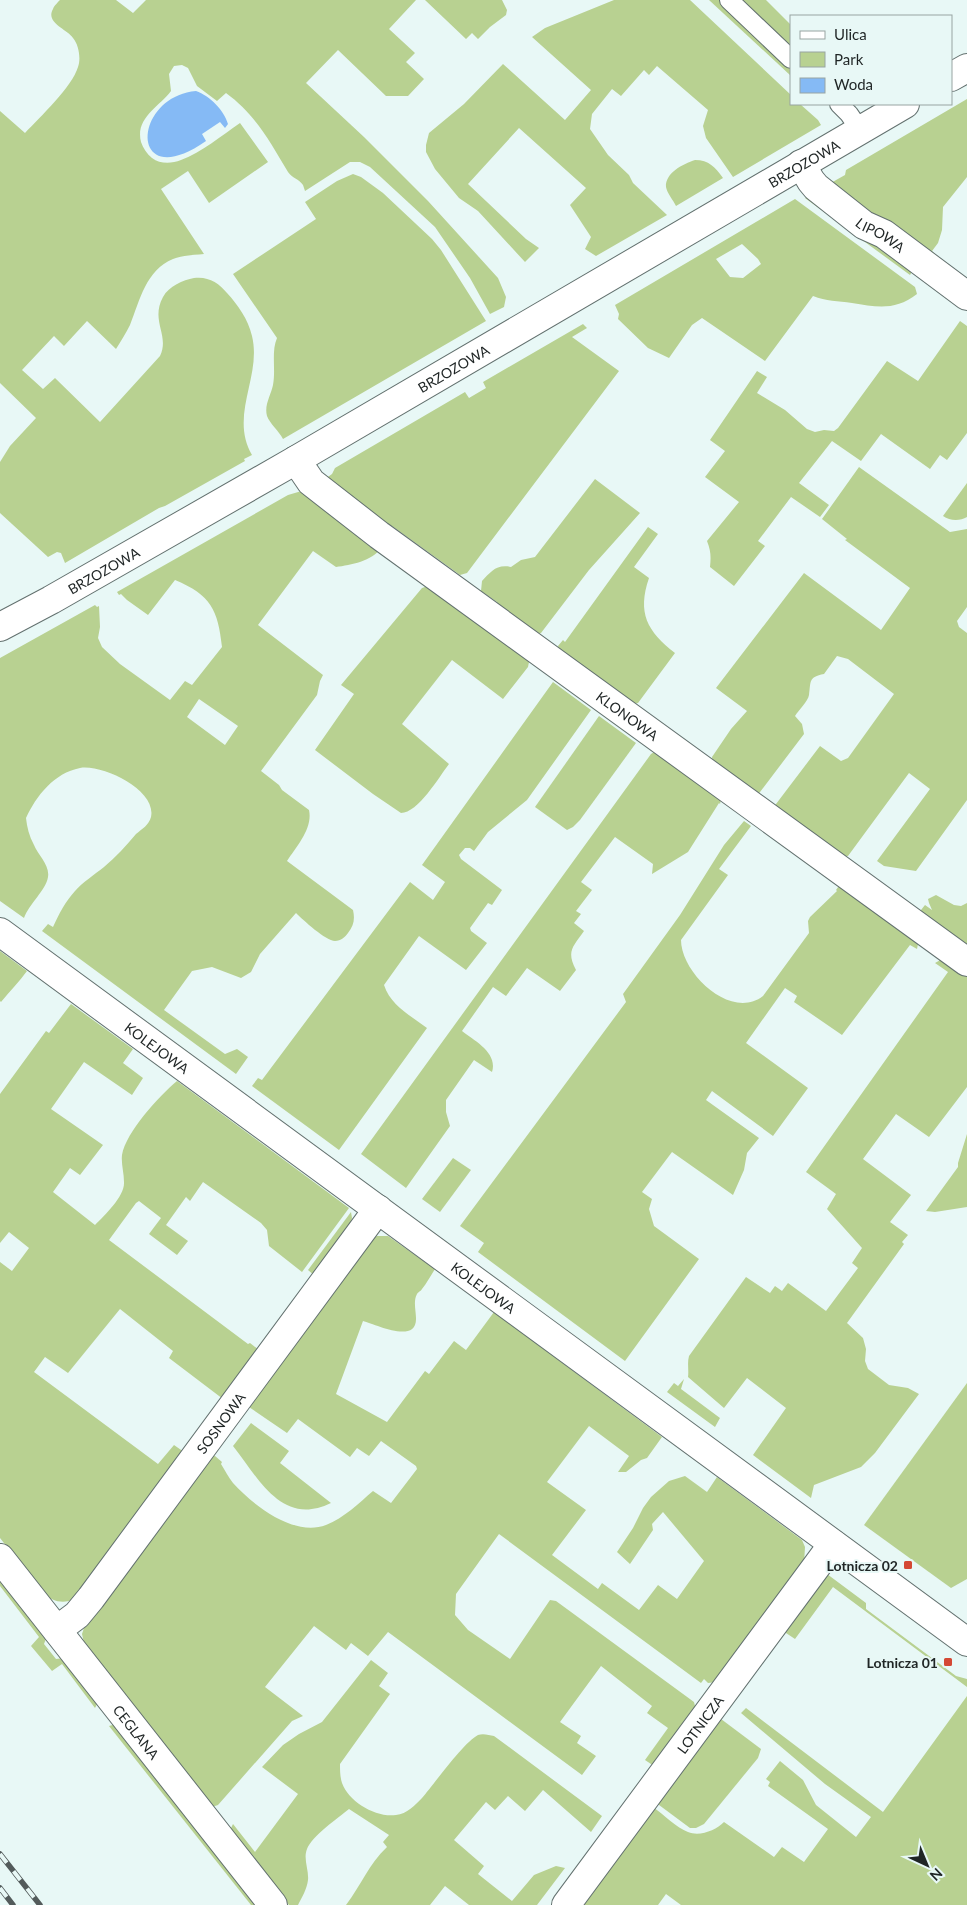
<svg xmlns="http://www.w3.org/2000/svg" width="967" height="1905" font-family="Lato,sans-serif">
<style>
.green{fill:#b8d191;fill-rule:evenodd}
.water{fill:#85baf5}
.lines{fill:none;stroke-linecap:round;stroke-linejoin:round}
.service-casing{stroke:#63716f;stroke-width:20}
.minor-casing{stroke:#63716f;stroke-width:30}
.tertiary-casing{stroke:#63716f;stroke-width:30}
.service{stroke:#fff;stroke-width:18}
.minor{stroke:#fff;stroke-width:28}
.tertiary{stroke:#fff;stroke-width:28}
.rail-casing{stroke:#535b5b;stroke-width:5.5}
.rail{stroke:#e8f8f6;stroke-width:4;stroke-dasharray:11;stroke-linecap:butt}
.poi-dot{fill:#d44834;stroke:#e8f8f6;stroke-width:2}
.labels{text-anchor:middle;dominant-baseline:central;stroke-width:4;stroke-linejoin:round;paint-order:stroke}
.street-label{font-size:14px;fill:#1f2525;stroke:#e8f8f6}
.poi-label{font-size:14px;font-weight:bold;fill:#1f2525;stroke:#e8f8f6;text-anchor:end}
</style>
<rect width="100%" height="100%" fill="#e8f8f6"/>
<g class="green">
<path d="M60,0h56l17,13 13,-13h270l-27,29 26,24 -9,9 18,17 -16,17h-22l-48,-46 -32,33 58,54 64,64 70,77 8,19 -2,10 -14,7 -20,-36 -35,-51 -65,-60 -10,-5h-10l-45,29 -2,-6c-4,-6 -11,-7 -15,-13 -18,-30 -32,-57 -62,-79l-9,8 -20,-15 -9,-18 -6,-3 -8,1 -5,8 2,17c-12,16 -36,27 -30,51 2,6 6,12 11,16 8,6 19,6 29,2 21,-8 40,-24 59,-37l28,39 -59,41 -21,-32 -27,18 43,65c-10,1 -21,1 -31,5 -27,11 -33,41 -43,66 -4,8 -9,16 -14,24l-29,-28 -23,25 -10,-10 -32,34 21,19 12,-11 45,44 60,-66c10,-21 -10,-35 3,-59 6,-11 20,-17 31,-19 14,-2 25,5 33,15 11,12 21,26 25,43 10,41 -23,79 0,119l-8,4 1,2 -80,45 -6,2 -94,55 -4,-10 -4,-1 -9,5 -48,-44v-51l10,-16 26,-28 -36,-35v-272l25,22c15,-16 47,-46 53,-66 3,-8 1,-22 -5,-29 -6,-9 -28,-15 -20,-29 1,-3 5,-7 7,-9z"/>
<path d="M425,0h77l5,10 -1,5 -16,12 -12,12 -6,-6 -6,6z"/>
<path d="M614,0h76l101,95v9h9l18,16 3,5 -88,52 -27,-39 -3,-12 5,-16 -51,-44 -8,9 -5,-5 -23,26 -9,-7 -20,25 -2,15 18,26 21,20 4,8 34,32 -71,41 -11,-7 6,-12 -21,-32 16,-17 -67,-60 -51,56 58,55 13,9 -14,14 -47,-51 -19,-13 -24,-29 -9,-17v-7l3,-12 35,-29 39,-40 62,56 26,-30 -59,-53 13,-9z"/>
<path d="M709,0h12l70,66v10z"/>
<path d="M738,0h28l25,25v26z"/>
<path d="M967,99v78l-24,30 -1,23 -4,13 -6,8 3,3 -2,2 -61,-38 -43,-34 16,-9 1,-5z"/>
<path d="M695,160c14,0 20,7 28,18l-47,28c-3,-6 -9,-13 -10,-19 -1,-14 17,-23 29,-27z"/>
<path d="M353,174l8,3 22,16 49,46 9,11 45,71 -203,118c-4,-8 -13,-15 -16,-23 -3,-11 4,-21 6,-31 3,-16 -2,-33 4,-47l-44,-64 83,-55 -11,-17 32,-21z"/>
<path d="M805,198h9l99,72 -3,5z"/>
<path d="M795,199l120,88 2,7c-22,17 -40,13 -65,9 -14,-2 -26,-2 -39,-7l-48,65 -63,-43 -10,7 -23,33 -21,-10 -30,-29 1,-5 -4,-9zM742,244l16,15 3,5 -18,14 -13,-1 -14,-18z"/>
<path d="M960,321l7,5v107l-20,27 -7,-5 -10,14 -49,-35 -20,27 -29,-20 -33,42 30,22 -9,12 -29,-20 -33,44 7,5 -31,40 -24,-19c1,-10 1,-16 -3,-26l32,-39 -34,-25 20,-26 -15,-11 47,-69 10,6 -10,16 28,17 22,19 8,3 9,-2 10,1 4,-3 49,-67 31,20z"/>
<path d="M583,324l4,4 -15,9 47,34 -152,202 -7,2 -68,-49 -7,1 -60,-48 7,-5 3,-6 130,-76 4,6 17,-10 -3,-6z"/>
<path d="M859,467l91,65 17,-3v78l-10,14 2,6 8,6v167l-51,71 -32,-5 -7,-5 53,-72 -21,-16 -61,83 -8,1 -67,-49 47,-62 21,15 7,-3 46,-64 -46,-35 -11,-3 -13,18c-16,3 -13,8 -15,21 -1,6 -10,15 -14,21l7,8 2,10 -47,62 -44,-32 -1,-7 19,-28 16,-18 -31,-23 88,-115 77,57 29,-42 -65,-48 2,-1 -25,-20z"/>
<path d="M595,479l45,34 -51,57 -48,63 -8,2 -34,-25 -2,-8 -16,-11 1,-10c9,-9 14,-17 29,-14l10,-7 14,-3z"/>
<path d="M967,483v34c-7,4 -17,4 -24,-1z"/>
<path d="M305,490l76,58c-9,13 -30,17 -45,19l-23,-16 -55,74 65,50 -3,6 -3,14 -56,76 18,14 3,5 27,20c4,18 -12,36 -22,51l66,49c2,9 1,15 -5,23 -3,4 -7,8 -13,8 -9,0 -32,-21 -39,-28l-36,41 -9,18 -10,6 -29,-11 -20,4 -28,39 61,44 12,-5 11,8 -12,17 -194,-143 6,-7 5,3c6,-13 12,-25 22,-36 8,-9 19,-16 29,-24 12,-10 22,-21 32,-33 6,-5 13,-9 15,-17 6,-27 -49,-53 -71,-49 -26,5 -44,28 -54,50 1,9 3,18 8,27 4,10 16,20 14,32 -2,13 -19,27 -24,41l-24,-17v-243l95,-53 2,2 2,-1 1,21 -2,11 4,9 18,17 50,36 15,-19 7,4 30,-38c-4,-37 -11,-52 -47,-67l-27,35 -21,-15 -6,-6 -2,1 -2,-3 171,-97zM199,699l39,27 -13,19 -38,-28z"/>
<path d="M648,527l10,7 -24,33 15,11c-12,35 -2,53 26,75l-37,50 -8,2 -70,-52 -2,-7 5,-6 2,2z"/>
<path d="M431,585l99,72 -2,10 -25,32 -51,-39 -50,64 47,40c-10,13 -31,49 -48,49l-28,-19 -58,-44 39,-56 -13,-9 81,-97z"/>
<path d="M553,682l38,28 -64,90 -39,32 -14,19 -4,-3h-5l-6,7 2,4 41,31 -10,15 -4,-2 -18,25 1,3 16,12 -21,27 -47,-34 -35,49c7,21 26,30 43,43l-88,122 -87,-64 6,-8 4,2 148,-198 23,18 12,-18 -23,-17z"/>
<path d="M599,716l37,27 -56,77 -7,7 -6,3 -32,-23z"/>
<path d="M659,749l63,46 -2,9 -1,-1 -31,49 -36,22 1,-10 -38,-27 -34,45 11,8 -16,21 5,3 -7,9 10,8c-11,16 -18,20 -8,39l-16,21 -33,-23 -21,28 -13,-9 -31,44c13,10 36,22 30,41l-18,-12 -28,40v12l4,14 -44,62 -45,-34 290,-400z"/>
<path d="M744,821l7,5 -32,43 9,6 -47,65c0,33 50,81 82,56l46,-63 -1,-12 2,-4 27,-26 -1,-1 5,-7 78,56 -2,10 -7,-4 -68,90 -48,-33 3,-6 -12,-8 -39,55 62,45 -35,48 -61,-45 -6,9 53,38 -12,15 -3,17 -11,25 -61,-43 -30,40 10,7 -3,10 5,17 45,33 -74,102 -147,-109 6,-9 -24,-17 166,-224 -3,-8 57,-79 44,-70z"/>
<path d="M936,895l18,10 7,1 6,-3v42l-34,-25h-7l-4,-3 -1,-7 4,-5 7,5 -3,-7 -1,-4z"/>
<path d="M0,951l27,20c-8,11 -17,20 -26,31l-1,-1z"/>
<path d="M944,958l23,17v112l-38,50 -33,-23 -33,45 48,36 -21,27 18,13 -6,7 2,2 -57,79 16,15 3,11 -1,12 3,8 21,16 19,3 11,6 -44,59 -14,14 -47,18 -3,13 -58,-43 33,-47 -39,-30 -23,30 -36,-31c1,-7 -1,-14 1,-21l57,-79 24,16 5,-7 7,5 6,-8 38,28 32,-43 -6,-5 10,-15 -35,-39 9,-15 -30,-22 142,-200 -13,-9z"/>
<path d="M71,1004l62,45 -10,14 20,15 -11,17 -48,-33 -33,47 52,36 -23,30 -10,-7 -17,24 42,33c10,-10 30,-29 29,-43 0,-9 -3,-18 -2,-27 4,-23 37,-59 55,-74l172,127 -47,64 -33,-26 -2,-16 -6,-7 -58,-41 -13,19 -4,-4 -20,28 22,16 -11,14 -28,-21 12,-16 -22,-17 -3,2 -27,37 139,104 2,-1 9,7 -36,49 -54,-41 4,-7 -53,-42 -52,64 -23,-16 -11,15 124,92 16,-19 10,7 -109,147c-12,5 -22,3 -32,-6l-43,-55v-276l12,9 17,-23 -20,-16 -9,11v-149l46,-63 3,2z"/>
<path d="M967,1134v73l-32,5 -9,-1 32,-44v-4z"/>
<path d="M453,1158l18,12 -31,42 -18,-13z"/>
<path d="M351,1212l1,6 -2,8 -35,50 -7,-6z"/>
<path d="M377,1236h11l47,33c-4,6 -8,14 -13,20 -2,3 -3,2 -5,5 -4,7 -1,17 -1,24 1,27 -41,6 -53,3l-27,73 51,28 38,-51 4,3 25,-33 12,9 28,-38 168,125 -15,21 -6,2 -15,12h-8l11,-16 -40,-30 -42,56 39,28 -34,45 46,34 4,-6 37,27 19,-25 19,14 27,-38 -41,-49 -11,12 1,6 -23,34 -13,-12 16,-24 10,-20 8,-11 18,-16 16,-5 22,16 10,-15 85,63 3,7 -1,17 -87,118 -9,1 -4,-4 -3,4 -202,-149 -43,60 -1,21 13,15 42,29 40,-59 6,1 138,101 2,8 -42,56 -9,-6 23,-32 -21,-15 5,-7 -51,-40 -41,56 21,14 -4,7 19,13 -14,19 -194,-143 -20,24 -17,-13 -5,7 -32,-24 -49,61 38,29 -11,5 -74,84 -6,2 -127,-160 -3,-13 3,-9 123,-168 7,-1 7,6 -1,2c4,6 7,13 12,19 21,23 61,54 93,42 18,-7 33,-22 47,-34l18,12 26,-34 -1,-3 -35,-25 -12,15 -12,-8 -7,9 -52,-38 -11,14 -41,-28 126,-167z"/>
<path d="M684,1379l-3,10 39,29 -5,9 -48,-35 7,-9 4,3z"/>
<path d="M967,1383v196l-16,9 -87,-63z"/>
<path d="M251,1423l38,28 -9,12 51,40c-49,24 -72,-24 -98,-57z"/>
<path d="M827,1574l39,29v6l90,67 11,3v8l-134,-100 -38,52 -12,-8z"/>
<path d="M0,1577l47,59 -3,8 12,15 8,-1 34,44 -3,6 -33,-44 -10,7 -21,-25 8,-9 -39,-51z"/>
<path d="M371,1660l17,13 -9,13 11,8 -50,70c0,6 0,13 2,19 7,19 34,35 54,32 11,-1 19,-10 26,-17 12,-14 42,-56 56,-63 5,-2 11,0 16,1l108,80 -11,16 -48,-42 -18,21 -17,-15 -13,14 -9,-8 -32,38 30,26 -6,8 34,27 22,-26 22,-9 9,2 -28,37h-68l-24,-19 -15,19h-84c16,-21 22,-40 41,-58l-4,-5 6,-7 -40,-26c-11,9 -37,27 -42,40 -4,10 2,21 1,31 -1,9 -6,17 -10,25h-9l-59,-75 3,-6 22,28 43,-58 -36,-27 21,-22 16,-11 23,-12z"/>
<path d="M967,1696v209h-286l-15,-11 -8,11h-73v-6l68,-92c10,7 24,21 35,25 12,5 28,-2 36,-10l50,35 8,-10 22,15 24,-33 -60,-43 2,-4 -4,-3 14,-18 23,19 13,25 40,32 15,-20 -46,-33 -84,-71 5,-5 137,104z"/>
<path d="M721,1719l40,30 -3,9 -54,66 -8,4h-6l-35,-26 62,-82z"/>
<path d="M116,1724l142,181h-7l-142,-179z"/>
</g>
<path class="water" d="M196,91c14,5 28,19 32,33l-3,4 -5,-6 -18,12 4,7c-77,54 -75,-44 -10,-50z"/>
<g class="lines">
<g class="service-casing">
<g id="service">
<path d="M729,0l62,59"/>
<path d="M839,104l10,10 11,16"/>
</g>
</g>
<g class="minor-casing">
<g id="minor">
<path id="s1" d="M801,164l10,17 5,6 48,38 20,9 83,62"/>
<path id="s2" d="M296,460l15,22 68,53 588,427"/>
<path id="s3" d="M0,932l967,710"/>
<path id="s4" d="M0,1558l273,347"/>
<path id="s5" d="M57,1630l20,-15 14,-17 287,-389"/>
<path id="s6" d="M566,1905l267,-361"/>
</g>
</g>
<g class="tertiary-casing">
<g id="tertiary">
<path d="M951,77l16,-9"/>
<path id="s7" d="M0,627l51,-27 245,-140 609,-356"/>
</g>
</g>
<use href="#service" class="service"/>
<use href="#minor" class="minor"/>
<use href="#tertiary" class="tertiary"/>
<g class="rail-casing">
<g id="rail">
<path d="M0,1854l40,51"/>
<path d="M0,1888l13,17"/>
</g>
</g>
<use href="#rail" class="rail"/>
</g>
<g class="poi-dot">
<rect x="903" y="1560" width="10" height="10" rx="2.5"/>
<rect x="943" y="1657" width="10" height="10" rx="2.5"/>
</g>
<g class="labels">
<g class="street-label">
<text stroke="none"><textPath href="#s7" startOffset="928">BRZOZOWA</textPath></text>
<text stroke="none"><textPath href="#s1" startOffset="108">LIPOWA</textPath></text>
<text stroke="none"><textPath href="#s7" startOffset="522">BRZOZOWA</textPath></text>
<text stroke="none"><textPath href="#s7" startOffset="118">BRZOZOWA</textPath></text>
<text stroke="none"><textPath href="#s2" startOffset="420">KLONOWA</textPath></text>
<text stroke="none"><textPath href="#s3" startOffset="195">KOLEJOWA</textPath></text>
<text stroke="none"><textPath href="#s3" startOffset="600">KOLEJOWA</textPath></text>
<text stroke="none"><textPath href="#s5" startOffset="265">SOSNOWA</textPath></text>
<text stroke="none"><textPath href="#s6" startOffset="225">LOTNICZA</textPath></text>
<text stroke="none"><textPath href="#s4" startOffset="221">CEGLANA</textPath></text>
</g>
<g class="poi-label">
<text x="898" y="1565">Lotnicza 02</text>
<text x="938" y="1662">Lotnicza 01</text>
</g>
</g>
<rect x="790" y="15" width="162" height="90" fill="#e8f8f6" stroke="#98a4a2"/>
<rect x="800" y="31" width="25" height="8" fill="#ffffff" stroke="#98a4a2"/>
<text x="834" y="40" font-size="15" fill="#1f2525">Ulica</text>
<rect x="800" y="52" width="25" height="15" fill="#b8d191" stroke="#98a4a2"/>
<text x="834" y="65" font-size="15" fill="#1f2525">Park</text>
<rect x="800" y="78" width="25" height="15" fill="#85baf5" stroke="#98a4a2"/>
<text x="834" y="90" font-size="15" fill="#1f2525">Woda</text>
<g transform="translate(927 1865) rotate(136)" stroke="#e8f8f6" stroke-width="4" paint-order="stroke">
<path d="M0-4L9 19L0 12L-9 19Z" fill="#1f2525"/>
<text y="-8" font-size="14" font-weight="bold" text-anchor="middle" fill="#1f2525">N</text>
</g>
</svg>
